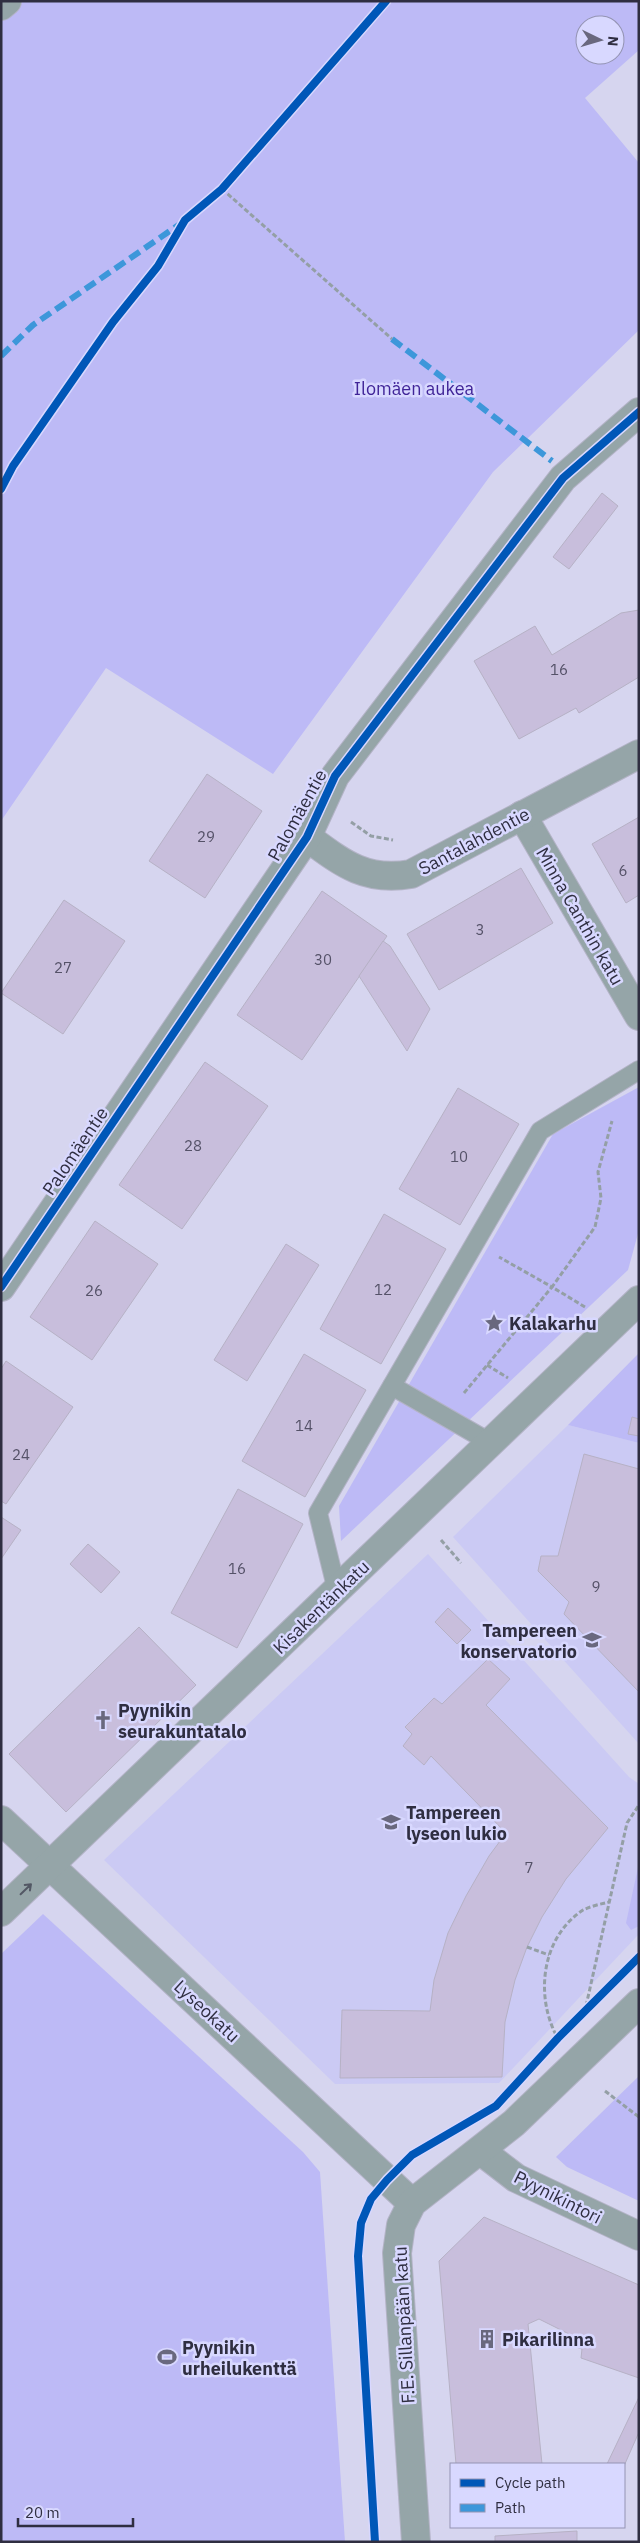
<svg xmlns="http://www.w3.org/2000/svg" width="640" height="2543" font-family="'IBM Plex Sans',sans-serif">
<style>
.built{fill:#cbcaf4}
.green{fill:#bdbaf6;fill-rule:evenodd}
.building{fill:#c8bedc;stroke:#b6b1c5}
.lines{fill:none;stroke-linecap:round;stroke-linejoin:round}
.service-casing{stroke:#b3b3c6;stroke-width:20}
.minor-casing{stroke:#b3b3c6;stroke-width:30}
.path{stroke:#949fa5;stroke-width:3;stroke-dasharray:5 2.5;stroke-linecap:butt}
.service{stroke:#95a5a8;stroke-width:18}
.minor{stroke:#95a5a8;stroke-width:28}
.quiet{stroke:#3d97da;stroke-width:6;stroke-dasharray:12 6;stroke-linecap:butt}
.cycleway-casing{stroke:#d8d8ff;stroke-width:11}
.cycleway{stroke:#0057b8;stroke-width:8}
.oneway{stroke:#535865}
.labels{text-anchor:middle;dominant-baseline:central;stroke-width:5;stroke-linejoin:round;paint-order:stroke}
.number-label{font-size:15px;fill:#555268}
.park-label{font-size:18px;fill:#402498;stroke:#d8d8ff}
.street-label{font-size:18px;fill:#2f2e41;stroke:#d8d8ff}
.poi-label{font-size:18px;font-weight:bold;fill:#2f2e41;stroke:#d8d8ff;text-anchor:start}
</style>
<rect width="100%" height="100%" fill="#d6d5ef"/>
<g class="built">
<path d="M568,1425l71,18v301l-186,-207z"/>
<path d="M428,1554l201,223 10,7v150l-140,149 -164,1 -231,-224z"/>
</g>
<g class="green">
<path d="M1,1h638v49l-54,48 54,65v167l-146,142 -220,302 -167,-106 -105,153zM585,25h30v30h-30z"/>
<path d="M639,1087v143l-11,40 -287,271 -2,-35 214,-372z"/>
<path d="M639,1353v90l-71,-18z"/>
<path d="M639,1863v63l-8,4 -5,-7z"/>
<path d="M43,1914l260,238 17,20 25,370h-344v-588z"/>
<path d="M639,2076v125l-72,-34 -11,-10z"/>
</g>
<g class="building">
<path d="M602,493l16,13 -49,63 -16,-12z"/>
<path d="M639,610v67l-60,36 -3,-5 -57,31 -45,-78 61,-35 17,29 69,-42z"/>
<path d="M207,774l55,37 -57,87 -56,-37z"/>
<path d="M639,817v78l-13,8 -34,-59z"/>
<path d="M521,868l32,55 -114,67 -32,-56z"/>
<path d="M322,891l65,45 -85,124 -65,-45z"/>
<path d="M64,900l61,41 -62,93 -62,-41z"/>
<path d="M383,941l7,5 40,63 -23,42 -48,-75z"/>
<path d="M205,1062l63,44 -86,123 -63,-44z"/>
<path d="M458,1088l61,36 -59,101 -61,-36z"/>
<path d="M384,1214l62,35 -65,115 -61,-35z"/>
<path d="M95,1221l63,43 -66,96 -62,-43z"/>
<path d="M286,1244l33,21 -72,116 -33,-21z"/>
<path d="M304,1354l62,36 -61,107 -63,-36z"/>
<path d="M6,1361l67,46 -67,97 -5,-3v-132z"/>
<path d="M632,1417l7,2v17l-11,-2z"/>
<path d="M584,1454l55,15v223l-75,-78 5,-12 -31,-31 3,-15h17z"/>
<path d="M238,1489l65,35 -66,124 -66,-35z"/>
<path d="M1,1517l20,13 -20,29z"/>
<path d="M88,1544l32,28 -19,21 -31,-29z"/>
<path d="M448,1608l23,22 -14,14 -22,-22z"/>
<path d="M139,1627l57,58 -130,127 -57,-58z"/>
<path d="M488,1659l22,20 -24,26 122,123 -42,51 -24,38 -15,30 -12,33 -10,42 -3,55 -162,1 2,-68 88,1 4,-31 14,-47 18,-37 23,-40 17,-23 -75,-77 -7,9 -21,-19 9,-12 -7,-7 29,-29 8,6z"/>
<path d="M484,2217l155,68v93l-58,-20 1,-9 -13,-4v-11l-30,-15 -11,5 14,140h-86l-17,-203z"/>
<path d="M639,2397v35l-15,34v-2h-17z"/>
<path d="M577,2531v11h-82v-6z"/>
</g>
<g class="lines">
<g class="service-casing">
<g id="service">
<path d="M392,1386l99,57"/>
<path d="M337,1591l-19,-78 222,-382 99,-61"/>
</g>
</g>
<g class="minor-casing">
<g id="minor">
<path d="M1,6l6,-5"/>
<path d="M522,815l117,201"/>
<path d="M307,837c35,26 58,45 104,37l228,-120"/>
<path d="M1,1287l306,-450 28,-61 228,-298 76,-66"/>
<path d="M1,1820l411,383"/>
<path d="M1,1912l638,-612"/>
<path d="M481,2151l35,27 123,58"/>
<path d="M416,2542l-19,-289 4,-28 11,-22 102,-80 125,-120"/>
</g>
</g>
<g class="path">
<path d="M222,189l170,150"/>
<path d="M351,822l20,14 22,4"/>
<path d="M585,1307l-33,-20 43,-60 6,-29 -3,-26 14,-51"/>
<path d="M487,1365l21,13"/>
<path d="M464,1393l88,-106 -53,-30"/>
<path d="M441,1540l20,23"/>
<path d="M527,1947l22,8"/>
<path d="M586,2006l41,-183 12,-18"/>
<path d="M556,2035c-21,-41 -14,-98 27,-125 8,-4 18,-6 26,-8"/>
<path d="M605,2091l34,26"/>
</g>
<use href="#service" class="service"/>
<use href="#minor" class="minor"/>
<g class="quiet">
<path d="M392,339l160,122"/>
<path d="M1,356l32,-31 147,-101"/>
</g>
<g class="cycleway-casing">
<g id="cycleway">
<path d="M1,489l12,-23 100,-144 45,-56 27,-46 37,-31 164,-188"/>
<path d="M1,1287l306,-450 28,-61 228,-298 76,-66"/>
<path d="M375,2542l-17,-286 3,-33 10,-24 16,-19 25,-25 84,-49 62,-68 81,-81"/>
</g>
</g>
<use href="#cycleway" class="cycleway"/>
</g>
<defs><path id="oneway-shaft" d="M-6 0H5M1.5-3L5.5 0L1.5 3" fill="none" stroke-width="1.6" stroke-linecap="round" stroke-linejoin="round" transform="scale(1.25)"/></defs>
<use class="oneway" href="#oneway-shaft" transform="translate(26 1889) rotate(-44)"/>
<defs>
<g id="sight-bare" transform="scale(1.5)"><path d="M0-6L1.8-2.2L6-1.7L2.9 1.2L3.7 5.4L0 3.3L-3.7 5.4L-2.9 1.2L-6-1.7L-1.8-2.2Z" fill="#69687e" stroke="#d8d8ff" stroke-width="2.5" paint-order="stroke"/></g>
<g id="school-bare" transform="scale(1.5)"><path d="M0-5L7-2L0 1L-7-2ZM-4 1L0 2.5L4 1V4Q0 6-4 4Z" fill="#69687e" stroke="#d8d8ff" stroke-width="2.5" paint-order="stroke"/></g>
<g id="church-bare" transform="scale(1.5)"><path d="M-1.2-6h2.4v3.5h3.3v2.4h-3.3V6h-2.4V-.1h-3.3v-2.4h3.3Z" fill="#69687e" stroke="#d8d8ff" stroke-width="2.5" paint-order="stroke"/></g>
<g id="building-bare" transform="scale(1.5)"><path d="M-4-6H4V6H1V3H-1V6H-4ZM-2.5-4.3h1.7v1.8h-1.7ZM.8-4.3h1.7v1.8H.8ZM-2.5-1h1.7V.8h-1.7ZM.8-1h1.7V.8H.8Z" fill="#69687e" stroke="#d8d8ff" stroke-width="2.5" paint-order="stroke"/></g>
<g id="stadium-bare" transform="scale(1.5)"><path d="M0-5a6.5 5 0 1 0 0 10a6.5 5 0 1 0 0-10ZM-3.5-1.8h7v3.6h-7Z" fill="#69687e" stroke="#d8d8ff" stroke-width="2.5" paint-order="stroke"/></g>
</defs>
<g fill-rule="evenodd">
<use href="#sight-bare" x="494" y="1323"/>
<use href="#school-bare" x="592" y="1640"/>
<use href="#church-bare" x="103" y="1720"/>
<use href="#school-bare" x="391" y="1822"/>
<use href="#building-bare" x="487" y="2339"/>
<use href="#stadium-bare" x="167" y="2357"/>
</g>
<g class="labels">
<g class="number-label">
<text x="559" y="669">16</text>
<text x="206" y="836">29</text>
<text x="623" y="870">6</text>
<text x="480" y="929">3</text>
<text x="323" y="959">30</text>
<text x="63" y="967">27</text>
<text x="193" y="1145">28</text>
<text x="459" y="1156">10</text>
<text x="383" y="1289">12</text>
<text x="94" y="1290">26</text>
<text x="304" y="1425">14</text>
<text x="21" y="1454">24</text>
<text x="237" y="1568">16</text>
<text x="596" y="1586">9</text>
<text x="529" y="1867">7</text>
</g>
<g class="park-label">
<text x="414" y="388">Ilomäen aukea</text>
</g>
<g class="street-label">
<text transform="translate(297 815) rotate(-61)">Palomäentie</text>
<text transform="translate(474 841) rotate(-28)">Santalahdentie</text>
<text transform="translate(580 916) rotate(60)">Minna Canthin katu</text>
<text transform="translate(75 1151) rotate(-56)">Palomäentie</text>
<text transform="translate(321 1607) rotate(-44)">Kisakentänkatu</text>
<text transform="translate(207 2011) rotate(43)">Lyseokatu</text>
<text transform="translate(558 2197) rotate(27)">Pyynikintori</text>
<text transform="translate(404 2325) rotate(-93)">F.E. Sillanpään katu</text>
</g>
<g class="poi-label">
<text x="509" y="1323">Kalakarhu</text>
<text x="577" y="1630" text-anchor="end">Tampereen<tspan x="577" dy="21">konservatorio</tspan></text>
<text x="118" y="1710">Pyynikin<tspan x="118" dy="21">seurakuntatalo</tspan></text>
<text x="406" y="1812">Tampereen<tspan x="406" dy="21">lyseon lukio</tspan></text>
<text x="502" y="2339">Pikarilinna</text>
<text x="182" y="2347">Pyynikin<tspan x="182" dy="21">urheilukenttä</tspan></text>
</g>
</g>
<rect width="640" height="2543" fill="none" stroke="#2f2e41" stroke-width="5"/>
<rect x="450" y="2463" width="175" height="65" fill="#d8d8ff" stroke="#9494b3"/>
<rect x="460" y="2479" width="25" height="8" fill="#0057b8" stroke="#9494b3"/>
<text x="495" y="2488" font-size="15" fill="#2f2e41">Cycle path</text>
<rect x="460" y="2504" width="25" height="8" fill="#3d97da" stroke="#9494b3"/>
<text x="495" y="2513" font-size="15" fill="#2f2e41">Path</text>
<g transform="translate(600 40) rotate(95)"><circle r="24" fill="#d8d8ff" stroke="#9494b3"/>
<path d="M0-4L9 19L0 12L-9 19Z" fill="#69687e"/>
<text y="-8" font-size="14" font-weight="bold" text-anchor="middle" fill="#2f2e41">N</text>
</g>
<path d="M18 2518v8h115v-8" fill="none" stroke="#2f2e41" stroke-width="2.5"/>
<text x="25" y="2518" font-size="15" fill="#2f2e41" stroke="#d8d8ff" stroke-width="4" paint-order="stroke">20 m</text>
</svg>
